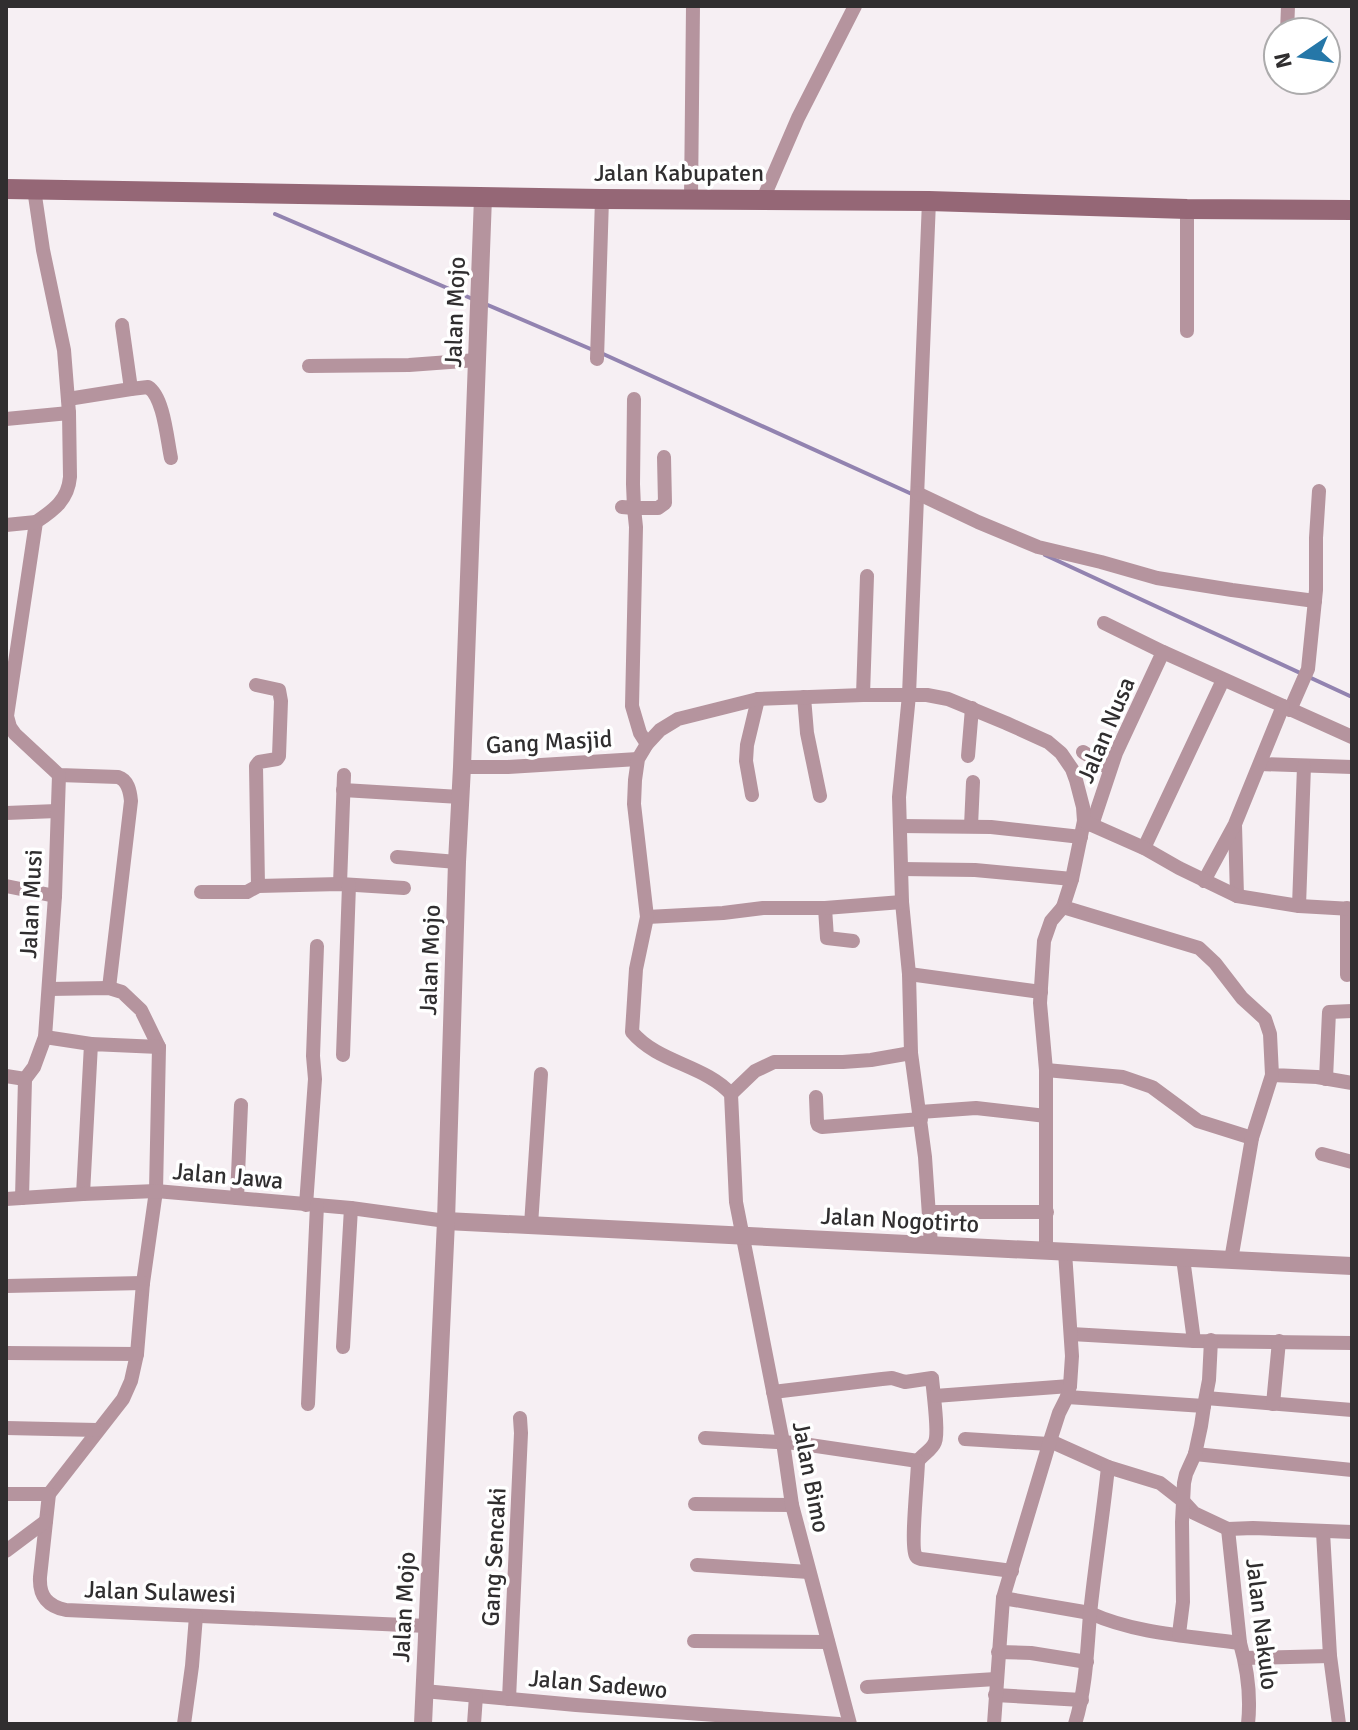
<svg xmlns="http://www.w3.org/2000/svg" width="1358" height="1730" font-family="Signika,sans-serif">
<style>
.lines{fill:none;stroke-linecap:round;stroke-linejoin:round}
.stream{stroke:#9283b0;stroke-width:4}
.minor{stroke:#b5949e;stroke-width:14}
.tertiary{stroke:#b5949e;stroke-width:18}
.secondary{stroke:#956776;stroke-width:20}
.labels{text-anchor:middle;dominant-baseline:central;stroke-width:7;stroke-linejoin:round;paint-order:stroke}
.street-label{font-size:24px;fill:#302e2f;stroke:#fff}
</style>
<rect width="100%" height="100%" fill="#f6eff3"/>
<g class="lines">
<g class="stream">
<path d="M275,214l200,86"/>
<path d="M483,303l110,47"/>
<path d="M601,353l313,142"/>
<path d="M1045,555l307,142"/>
</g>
<g class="minor">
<path d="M1287,32l1,-26"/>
<path d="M34,189l9,61 21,100 5,63 1,64c-2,23 -16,33 -34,45l-29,194 3,11 5,7 44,41 59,2c10,3 12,14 13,24l-22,187"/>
<path d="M691,199l2,-193"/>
<path d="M763,199l35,-81 57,-112"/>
<path d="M929,201l-20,494 -10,102 3,105 7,72 2,79 14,104 6,88"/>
<path d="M1187,331v-122"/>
<path d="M597,359l5,-160"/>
<path d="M309,366l100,-1 68,-5"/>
<path d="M131,389l17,-2c16,10 19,53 23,71"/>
<path d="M68,399l63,-10 -9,-64"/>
<path d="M6,419l63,-6"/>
<path d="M917,493l61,29 60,25 63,15 56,16 75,12 83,11"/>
<path d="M622,507l12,1 -1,-24 1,-85"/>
<path d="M6,525l30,-3"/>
<path d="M1104,623l59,29 189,85"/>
<path d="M256,685l23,5 2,11 -2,55 -2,3 -18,3 -3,4 2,120"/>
<path d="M863,695l4,-119"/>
<path d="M804,697l3,36 13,63"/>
<path d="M1290,710l18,-41 8,-79v-52l3,-47"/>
<path d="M647,744l-7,-11 -8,-27 4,-179 -2,-19h24l7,-5 -1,-46"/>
<path d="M1083,752l27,17"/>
<path d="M968,756l4,-48"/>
<path d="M1260,764l92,3"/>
<path d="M462,767h46l130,-8"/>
<path d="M343,790l117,7"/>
<path d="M752,795l-6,-34 1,-16 11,-46"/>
<path d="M6,813l51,-2"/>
<path d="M1084,821l-12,58 -9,28 136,41 16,15 27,35 23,21 5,15 2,41 45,2 35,6"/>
<path d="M1092,825l24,-72 47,-101"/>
<path d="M1235,825l2,71"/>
<path d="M900,826l91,1 90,10"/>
<path d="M971,826l2,-44"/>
<path d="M1144,848l79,-168"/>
<path d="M397,857l60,5"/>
<path d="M902,869l73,1 97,9"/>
<path d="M1204,881l31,-57 48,-118"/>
<path d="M340,884l4,-109"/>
<path d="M6,886l49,10"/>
<path d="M201,892h46l11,-6 82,-2 64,4"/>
<path d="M1299,906l5,-140"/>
<path d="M825,908l2,30 26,3"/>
<path d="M647,917l76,-4 40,-5h62l77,-6"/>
<path d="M909,974l132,18"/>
<path d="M1347,975v-67"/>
<path d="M49,989l60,-1 13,4 19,18 18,37 -3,144 -13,92 -6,71 -6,27 -8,18 -74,95 -9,83c-1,19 7,29 26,33l361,16"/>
<path d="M45,1037l46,7"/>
<path d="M343,1055l6,-170"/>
<path d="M1046,1070l77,7 29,10 46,34 54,17"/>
<path d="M6,1076l19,3"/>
<path d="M25,1079l9,-12 11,-30 10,-141 4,-121"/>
<path d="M1326,1079l3,-67 23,-1"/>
<path d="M731,1094l24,-23 19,-9h69l28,-2 40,-7"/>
<path d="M816,1097l1,25 1,3 4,2 99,-8"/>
<path d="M920,1112l56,-4 70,8"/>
<path d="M1322,1154l30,8"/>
<path d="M83,1194l8,-150 68,3"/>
<path d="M22,1198l3,-119"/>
<path d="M237,1198l4,-93"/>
<path d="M6,1199l77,-5 73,-3 195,17 95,13"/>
<path d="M306,1205l9,-126 -2,-23 4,-110"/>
<path d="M930,1212h117"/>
<path d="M531,1225l10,-151"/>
<path d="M1046,1251v-181l-6,-67 4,-62 7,-20 12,-14"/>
<path d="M1183,1258l11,83"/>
<path d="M1231,1260l21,-122 20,-63"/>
<path d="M6,1286l137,-3"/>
<path d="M1071,1334l123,7 158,2"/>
<path d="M343,1347l8,-139"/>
<path d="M6,1353l131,1"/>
<path d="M773,1392l109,-13 10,-1 13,4 27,-4c1,12 7,55 3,64 -3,8 -12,12 -17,19"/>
<path d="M935,1396l135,-10"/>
<path d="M1067,1397l137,9"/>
<path d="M1206,1398l146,12"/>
<path d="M308,1404l9,-199"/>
<path d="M1273,1404l6,-63"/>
<path d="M6,1428l91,2"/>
<path d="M705,1438l91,5 122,18"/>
<path d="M965,1439l84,5"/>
<path d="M1050,1441l58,26 52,16 23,18 11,12 34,16 25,-1 99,4"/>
<path d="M1195,1454l157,16"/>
<path d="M918,1461c0,15 -8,87 -2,95 1,2 3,2 5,3l91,12"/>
<path d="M6,1494h43"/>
<path d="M695,1504l97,1"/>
<path d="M1228,1529l12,114c8,28 11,53 8,81"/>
<path d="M1323,1532l7,124 9,68"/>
<path d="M6,1551l40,-30"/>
<path d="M697,1565l112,7"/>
<path d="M1003,1598l87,15c46,21 100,23 150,30"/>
<path d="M1179,1634l4,-32 -1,-80 2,-39 2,-9 9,-20 6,-28 3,-20 5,-26 2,-40"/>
<path d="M694,1641l134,1"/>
<path d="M998,1652l33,1 56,9"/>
<path d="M1245,1658l85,-2"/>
<path d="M867,1687l129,-8"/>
<path d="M424,1691l152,14 263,19"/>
<path d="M995,1695l87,5"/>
<path d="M509,1699l12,-266 -1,-15"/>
<path d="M184,1724l8,-58 4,-50"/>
<path d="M474,1724l2,-28"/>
<path d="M850,1724l-58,-219 -9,-63 -47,-240 -5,-108c-26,-29 -73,-31 -99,-62l4,-63 11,-52 -13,-113 1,-24 3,-21 9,-15 13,-14 18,-11 80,-20 105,-4h64l21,4 58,24 42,19 13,11 11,16 4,11 7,27 1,14 8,4 52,23 35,20 58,28 62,10 53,3"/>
<path d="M994,1724l9,-126 47,-157 9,-28 8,-16 3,-11 2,-30 -7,-104"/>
<path d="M1075,1724c11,-36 12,-72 15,-110 5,-49 13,-98 18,-147"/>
</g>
<g class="tertiary">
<path d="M446,1221l906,45"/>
<path d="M423,1724l23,-503 11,-359 5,-95 21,-570"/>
</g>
<path class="secondary" d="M6,189l596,10 327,2 258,8 165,1"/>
</g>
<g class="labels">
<g class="street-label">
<text x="679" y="173">Jalan Kabupaten</text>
<text transform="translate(455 312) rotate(-88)">Jalan Mojo</text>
<text transform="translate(1106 730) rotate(-67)">Jalan Nusa</text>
<text transform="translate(549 742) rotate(-3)">Gang Masjid</text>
<text transform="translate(31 904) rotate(-87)">Jalan Musi</text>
<text transform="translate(430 960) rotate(-88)">Jalan Mojo</text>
<text transform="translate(228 1176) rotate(5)">Jalan Jawa</text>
<text transform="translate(900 1220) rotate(3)">Jalan Nogotirto</text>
<text transform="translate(811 1477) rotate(79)">Jalan Bimo</text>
<text transform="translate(494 1557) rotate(-87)">Gang Sencaki</text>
<text transform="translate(160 1592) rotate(2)">Jalan Sulawesi</text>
<text transform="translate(404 1607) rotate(-87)">Jalan Mojo</text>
<text transform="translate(1262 1624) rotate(83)">Jalan Nakulo</text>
<text transform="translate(598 1684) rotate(5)">Jalan Sadewo</text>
</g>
</g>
<rect width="1358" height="1730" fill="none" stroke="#302e2f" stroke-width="16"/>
<g transform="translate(1302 56) rotate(257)"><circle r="38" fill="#ffffff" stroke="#acabac" stroke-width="2"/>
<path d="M0-6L14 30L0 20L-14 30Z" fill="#2577a8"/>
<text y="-12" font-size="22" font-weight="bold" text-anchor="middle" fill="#302e2f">N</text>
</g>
</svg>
